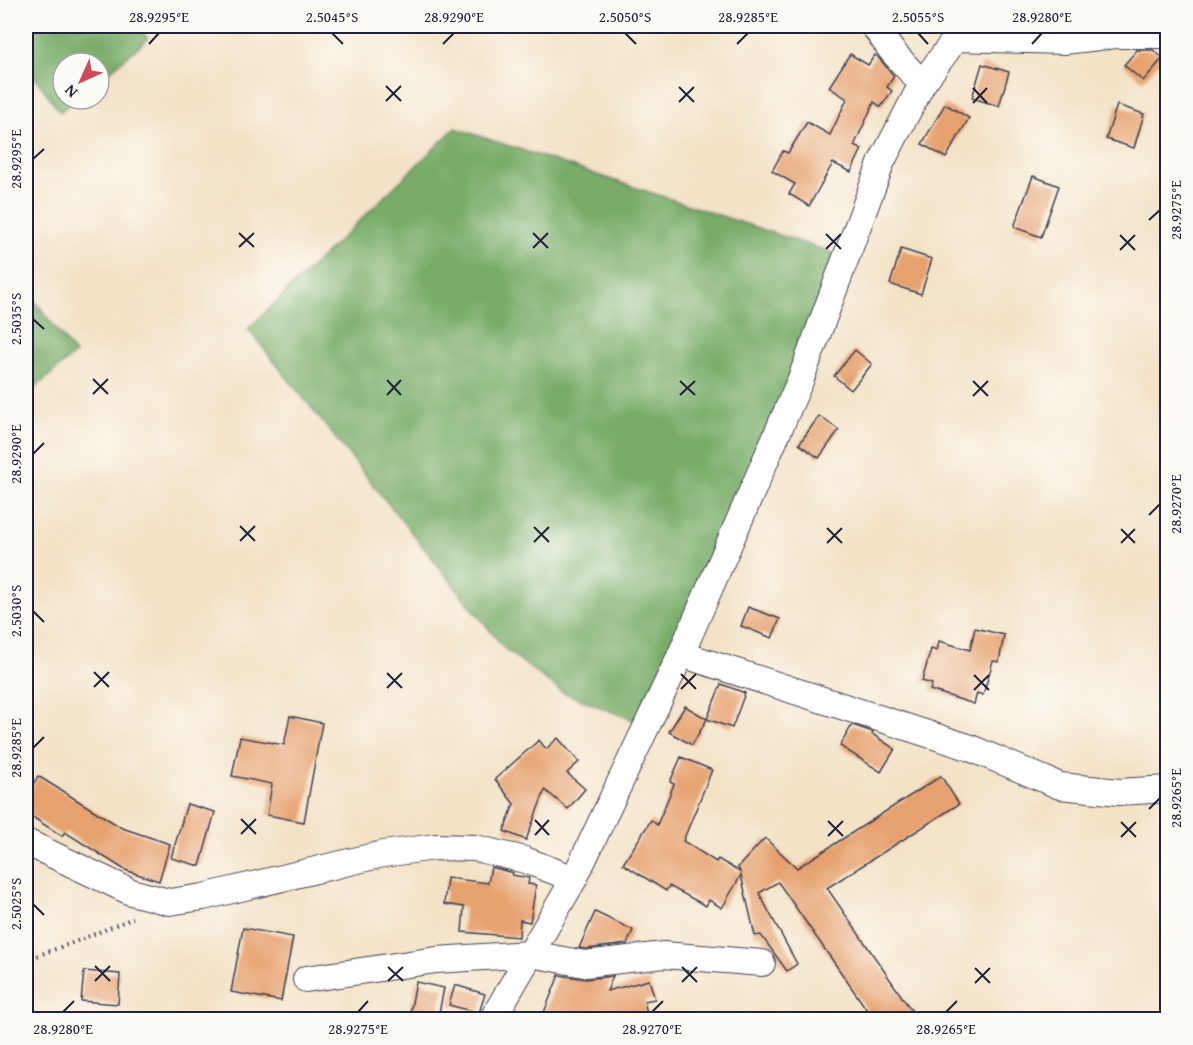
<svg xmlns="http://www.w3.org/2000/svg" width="1193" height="1045" font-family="'Gentium Book Plus',serif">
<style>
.forest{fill:#78ac68;stroke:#4d6752;stroke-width:1.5}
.building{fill:#e6a16e}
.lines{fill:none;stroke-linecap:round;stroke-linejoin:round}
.minor-casing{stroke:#413f50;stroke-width:28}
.path{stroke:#413f50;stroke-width:4;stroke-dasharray:1.5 4.5;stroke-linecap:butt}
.minor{stroke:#fff;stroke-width:26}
.ticks{fill:none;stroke:#22223b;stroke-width:2}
.neatline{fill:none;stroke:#22223b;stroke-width:2}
.ticks-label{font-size:15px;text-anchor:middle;fill:#22223b}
</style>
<rect width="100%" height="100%" fill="#fdfcf7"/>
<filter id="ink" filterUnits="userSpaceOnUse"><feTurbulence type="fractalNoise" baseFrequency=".0167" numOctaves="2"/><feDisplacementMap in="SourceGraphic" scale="12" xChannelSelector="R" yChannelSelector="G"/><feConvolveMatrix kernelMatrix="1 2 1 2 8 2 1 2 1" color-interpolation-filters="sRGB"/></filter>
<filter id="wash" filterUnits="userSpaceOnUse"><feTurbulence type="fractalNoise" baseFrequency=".008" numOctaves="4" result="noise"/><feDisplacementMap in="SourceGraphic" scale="24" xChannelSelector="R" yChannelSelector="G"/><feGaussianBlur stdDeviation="1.35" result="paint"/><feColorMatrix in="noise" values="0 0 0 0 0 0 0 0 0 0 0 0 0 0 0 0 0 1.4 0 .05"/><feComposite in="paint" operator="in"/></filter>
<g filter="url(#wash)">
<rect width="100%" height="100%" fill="#f3e2c6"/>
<g class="forest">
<path d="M26,26h112l10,13 -49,41v-17h-36v36h13l-16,13 -34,-47z"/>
<path d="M455,128l391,129 -198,469 -86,-34 -57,-43 -257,-320z"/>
<path d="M26,289l49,65 -49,41z"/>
</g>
<g id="blocks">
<g class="building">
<path d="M1137,50h16l10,8 -20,23 -19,-16z"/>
<path d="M850,54l18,11 7,-10 3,2 16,19 -7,11 5,4 -11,16 -7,-5 -20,44 8,3 -11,23 -18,-9 -24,43 -20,-12 6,-10 -23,-13 11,-20 5,2 19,-31 23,13 17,-36 -18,-12z"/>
<path d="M982,64l27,8 -10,34 -27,-8z"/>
<path d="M945,104l24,14 -23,40 -24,-14z"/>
<path d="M1117,105l27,9 -10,34 -28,-9z"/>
<path d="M1033,176l26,10 -18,51 -27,-10z"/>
<path d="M901,249l31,10 -11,35 -31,-10z"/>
<path d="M855,350l17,14 -21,26 -17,-14z"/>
<path d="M819,416l20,14 -20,28 -20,-14z"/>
<path d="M748,607l32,12 -8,19 -31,-12z"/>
<path d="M975,628l29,7 -5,27 -6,-1 -10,34 -6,-2 -3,11 -44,-14 2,-6 -10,-3 9,-32 6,2 2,-10 31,9z"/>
<path d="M721,684l24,9 -13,35 -25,-9z"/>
<path d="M685,706l22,13 -15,26 -23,-13z"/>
<path d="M290,716l32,7 -18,99 -37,-7 5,-31 -40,-8 8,-39 44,8z"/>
<path d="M852,725l21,7 -1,2 23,15 -14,23 -41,-26z"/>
<path d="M558,738l21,24 -12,11 18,16 -17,20 -23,-19 -19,50 -22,-9 10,-27 -19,-25 44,-39 7,9z"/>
<path d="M681,757l31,13 -29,71 33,21 2,-3 22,13 -2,-5 27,-29 32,30 144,-92 18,28 -132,84 91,132h-44l-96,-138 -19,11 38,71 -10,7 -26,-36 -6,1 -14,-61 -19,33 -13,-8 -3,6 -37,-20 -3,5 -43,-27 28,-44 6,5 17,-41 -4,-2z"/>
<path d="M38,776l84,52 48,16 -11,37 -34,-11 -60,-38 -3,4 -36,-23v-16z"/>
<path d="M187,804l28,8 -15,54 -29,-8z"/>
<path d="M491,867l22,6 -1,2 17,3 -1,6 8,1 -6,37 -10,-2 -1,17 -57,-5 2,-25 -20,-3 3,-26 41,5z"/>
<path d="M595,912l38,18 -6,14 -41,5 -7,-1z"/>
<path d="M243,928l50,9 -12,64 -50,-9z"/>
<path d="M84,971l36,3 -2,30 -37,-3z"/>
<path d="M559,975l27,4 27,-3 -6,15 42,-11 6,19 -11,2 3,12 -10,3 1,4h-97z"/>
<path d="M416,982l28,6 -6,30 -28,-5z"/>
<path d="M455,985l30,9 -6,19 -30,-8z"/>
</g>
</g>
</g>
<g filter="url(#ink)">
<use href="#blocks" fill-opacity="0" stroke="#413f50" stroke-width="1.5"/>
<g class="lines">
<g class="minor-casing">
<g id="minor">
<path d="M874,26l18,25 30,33"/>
<path d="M956,38l108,3 52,-6h52"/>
<path d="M681,654l287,93 92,39 59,6 49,-3"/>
<path d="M26,842l105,50 38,10 34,-5 180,-43 52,-7 40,1 50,12 49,19"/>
<path d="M306,979l130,-19 95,-6 54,10 79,-9 98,8"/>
<path d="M492,1020l82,-141 107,-225 119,-273 82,-220 40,-77 34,-46 18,-12"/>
</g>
</g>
<path class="path" d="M26,960l54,-20 53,-22"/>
<use href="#minor" class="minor"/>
</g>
</g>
<path class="ticks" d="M332,33l11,11M625,33l11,11M918,33l10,11M149,44l10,-11M443,44l11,-11M737,44l11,-11M1032,44l10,-11M386,86l15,15M679,87l15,15M973,88l14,15M386,101l15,-15M679,102l15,-15M973,103l14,-15M33,159l11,-10M1149,220l11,-10M239,233l15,14M533,233l15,15M826,234l15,15M1120,235l15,15M239,247l15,-14M533,248l15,-15M826,249l15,-15M1120,250l15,-15M33,319l11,10M93,379l15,15M387,380l14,15M680,381l15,14M973,381l15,15M93,394l15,-15M387,395l14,-15M680,395l15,-14M973,396l15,-15M33,454l11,-11M1149,515l11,-11M240,526l15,15M534,527l15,15M827,528l15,15M1121,529l14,14M240,541l15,-15M534,542l15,-15M827,543l15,-15M1121,543l14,-14M33,611l11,11M94,672l15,15M387,673l15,15M681,674l15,15M974,675l15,15M94,687l15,-15M387,688l15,-15M681,689l15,-15M974,690l15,-15M33,748l11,-11M1149,809l11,-11M241,819l15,15M535,820l14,15M828,821l15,15M1121,822l15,15M241,834l15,-15M535,835l14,-15M828,836l15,-15M1121,837l15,-15M33,904l11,11M95,966l15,15M388,967l15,14M682,967l15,15M975,968l15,15M95,981l15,-15M388,981l15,-14M682,982l15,-15M975,983l15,-15M63,1012l11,-11M358,1012l10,-11M652,1012l11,-11M946,1012l11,-11"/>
<rect width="1193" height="1045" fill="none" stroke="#fdfcf7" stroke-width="66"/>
<g transform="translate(81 81) rotate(225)"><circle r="28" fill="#fdfcf7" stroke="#a5a5ac" stroke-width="1.5"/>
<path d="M0-4.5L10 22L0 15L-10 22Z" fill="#d1495b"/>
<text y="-9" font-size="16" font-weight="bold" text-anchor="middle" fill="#22223b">N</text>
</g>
<rect x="33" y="33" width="1127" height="979" class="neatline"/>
<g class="ticks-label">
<text x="159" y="22">28.9295°E</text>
<text x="332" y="22">2.5045°S</text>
<text x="454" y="22">28.9290°E</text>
<text x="625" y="22">2.5050°S</text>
<text x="748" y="22">28.9285°E</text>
<text x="918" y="22">2.5055°S</text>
<text x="1042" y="22">28.9280°E</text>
<text transform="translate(16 159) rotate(-90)" y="5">28.9295°E</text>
<text transform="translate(1176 210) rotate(-90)" y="5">28.9275°E</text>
<text transform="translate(16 319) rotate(-90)" y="5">2.5035°S</text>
<text transform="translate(16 454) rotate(-90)" y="5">28.9290°E</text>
<text transform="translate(1176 504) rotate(-90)" y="5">28.9270°E</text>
<text transform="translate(16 611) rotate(-90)" y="5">2.5030°S</text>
<text transform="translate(16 748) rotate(-90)" y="5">28.9285°E</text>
<text transform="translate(1176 798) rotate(-90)" y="5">28.9265°E</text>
<text transform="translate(16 904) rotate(-90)" y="5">2.5025°S</text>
<text x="63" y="1034">28.9280°E</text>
<text x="358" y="1034">28.9275°E</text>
<text x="652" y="1034">28.9270°E</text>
<text x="946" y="1034">28.9265°E</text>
</g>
</svg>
